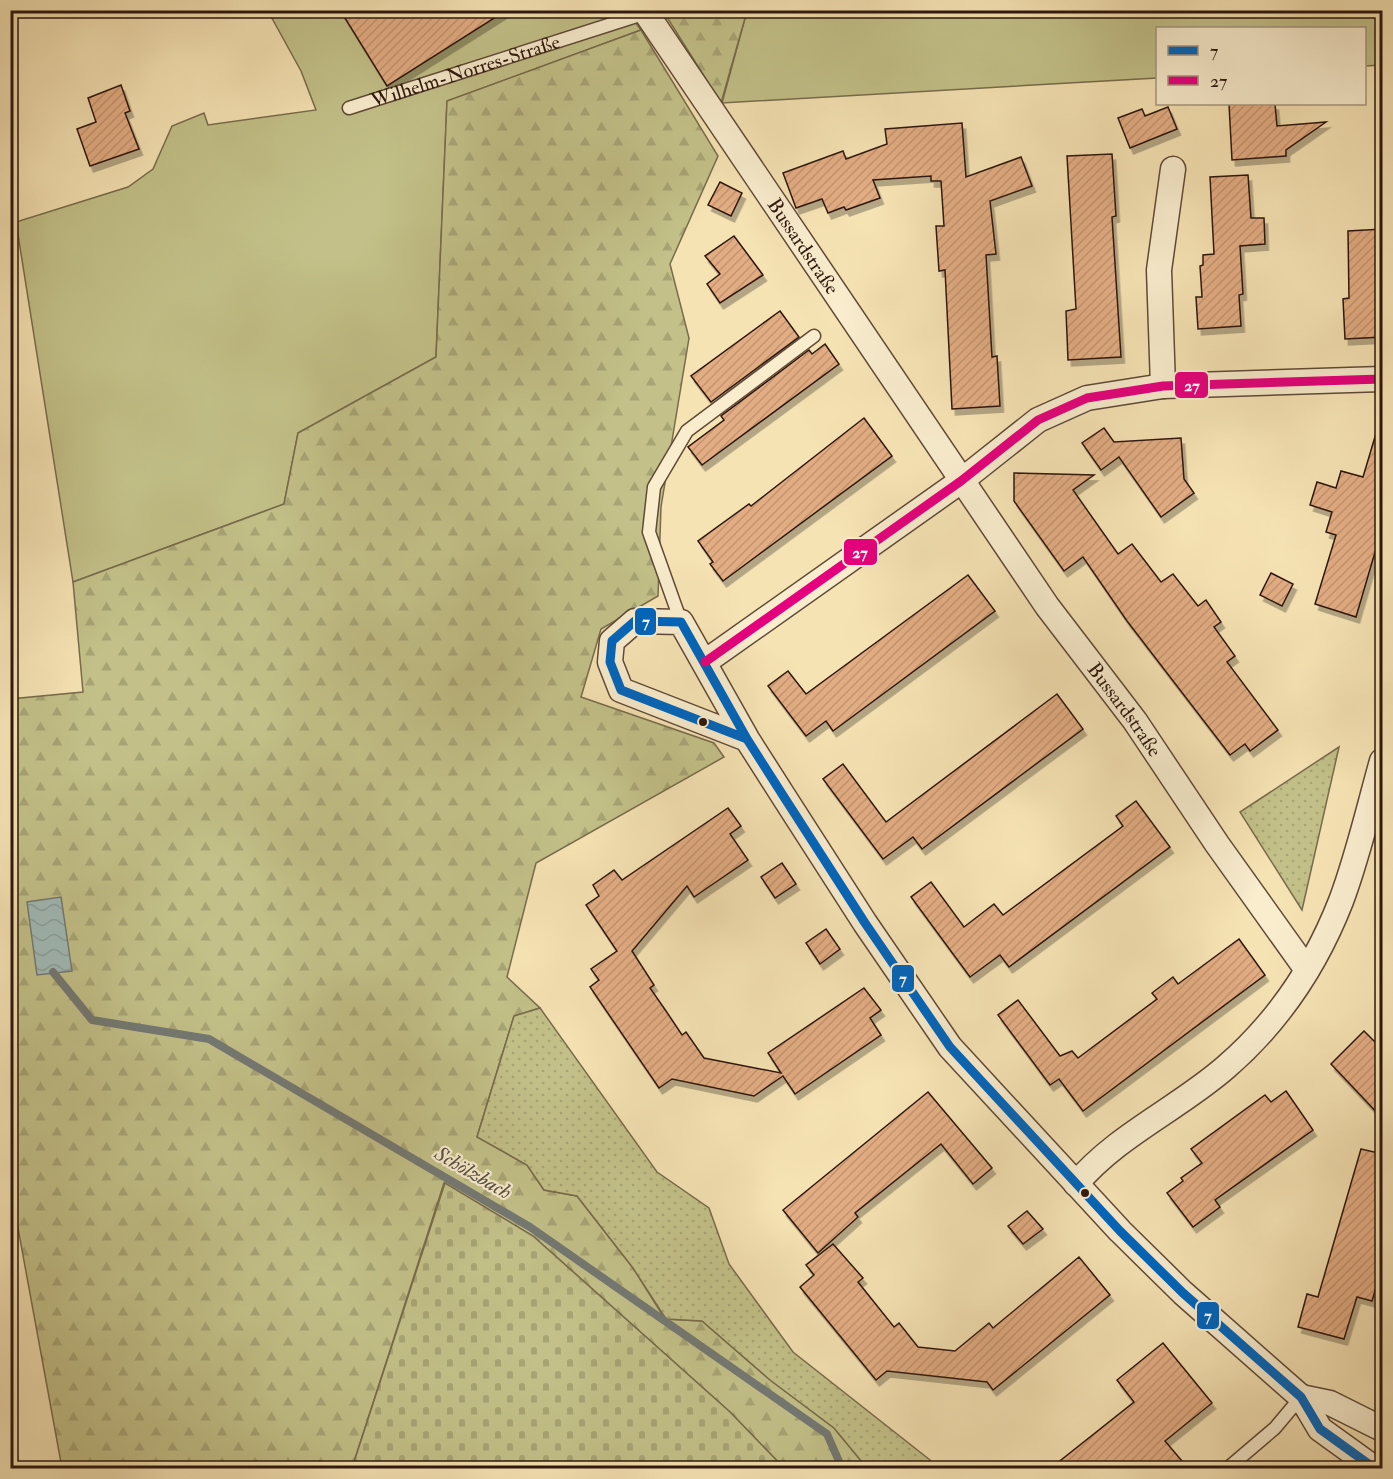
<svg xmlns="http://www.w3.org/2000/svg" width="1393" height="1479" font-family="'IM FELL Double Pica',serif">
<style>
.grass{fill:#c3c189;stroke:#786c4b;stroke-width:1.5}
.forest{fill:url(#forest-firs);stroke:#786c4b;stroke-width:1.5}
.cemetery{fill:url(#cemetery-stones);stroke:#786c4b;stroke-width:1.5}
.park{fill:url(#park-dots);stroke:#786c4b;stroke-width:1.5}
.water{fill:url(#water-waves);stroke:#737974;stroke-width:1.5}
.lines{fill:none;stroke-linecap:round;stroke-linejoin:round}
.stream{stroke:#737974;stroke-width:8}
.building{fill:url(#building-hatch);stroke:#2d170d;stroke-width:1.5;filter:url(#shadow)}
.lane-casing{stroke:#5f4a37;stroke-width:15}
.street-casing{stroke:#5f4a37;stroke-width:27}
.lane{stroke:#f9edce;stroke-width:12}
.street{stroke:#f9edce;stroke-width:24}
.bus-1-casing{stroke:#f9edce;stroke-width:14}
.bus-2-casing{stroke:#f9edce;stroke-width:14}
.bus-1{stroke:#0065bd;stroke-width:9}
.bus-2{stroke:#e5007d;stroke-width:9}
.bus-dot{fill:#2d170d;stroke:#f9edce;stroke-width:2}
.labels{text-anchor:middle;dominant-baseline:central;stroke-width:4.5;stroke-linejoin:round;paint-order:stroke}
.street-label{font-size:20px;fill:#2d170d;stroke:#f9edce}
.water-label{font-size:21px;font-style:italic;fill:#565049;stroke:#f9edce}
.line-badge{stroke:#f9edce;stroke-width:2}
.badge-label{font-size:16px;text-anchor:middle;font-weight:bold;fill:#fff}
</style>
<defs>
<pattern id="forest-firs" width="22" height="20" patternUnits="userSpaceOnUse" patternTransform="scale(1.5)"><rect width="22" height="20" fill="#c3c189"/><path d="M5 1l3.5 6h-7zM16 11l3.5 6h-7z" fill="#a8a575"/></pattern>
<pattern id="cemetery-stones" width="16" height="16" patternUnits="userSpaceOnUse" patternTransform="scale(1.5)"><rect width="16" height="16" fill="#c3c189"/><path d="M2 7V4a2 2 0 0 1 4 0v3zM10 15v-3a2 2 0 0 1 4 0v3z" fill="#a8a575"/></pattern>
<pattern id="park-dots" width="8" height="8" patternUnits="userSpaceOnUse" patternTransform="scale(1.5)"><rect width="8" height="8" fill="#c3c189"/><path d="M2 2h.1M6 6h.1" fill="none" stroke="#a8a575" stroke-width="1.8" stroke-linecap="round"/></pattern>
<pattern id="water-waves" width="16" height="10" patternUnits="userSpaceOnUse" patternTransform="scale(1.5)"><rect width="16" height="10" fill="#a1bbb8"/><path d="M0 5q4-4 8 0t8 0" fill="none" stroke="#8ba09d"/></pattern>
<pattern id="building-hatch" width="6" height="6" patternUnits="userSpaceOnUse" patternTransform="scale(1.5)"><rect width="6" height="6" fill="#e3ad83"/><path d="M-1 1l2-2M0 6l6-6M5 7l2-2" fill="none" stroke="#c39470"/></pattern>
<filter id="shadow"><feDropShadow dx="3.5" dy="6" stdDeviation="0" flood-color="#0004"/></filter>
</defs>
<rect width="100%" height="100%" fill="#f6e3b4"/>
<filter id="stains"><feTurbulence type="fractalNoise" baseFrequency=".00333" numOctaves="4"/><feColorMatrix values="0 0 0 0 .2 0 0 0 0 .09 0 0 0 0 .02 0 0 0 .5 -.17"/></filter>
<radialGradient id="worn" r=".72"><stop offset=".6" stop-color="#630" stop-opacity="0"/><stop offset="1" stop-color="#630" stop-opacity=".3"/></radialGradient>
<g class="grass">
<path d="M268,11h359l14,19 -194,71 -11,256 -138,76 -14,71 -211,78 -57,-360 112,-35 25,-18 19,-43 32,-13 4,12 108,-15 -15,-39z"/>
<path d="M747,11h635v54l-17,1 -1,-38h-206l-1,50 -435,25z"/>
</g>
<g class="forest">
<path d="M663,11h84l-26,92z"/>
<path d="M641,30l77,126 -48,108 19,74 -28,169 -3,89 -57,33 -20,68 133,46 10,14 -188,106 -29,114 33,31 -26,8 -37,121 50,28 17,25 33,6 56,72 32,51 37,2 68,59 64,48 33,40h-83l-54,-56 -197,-176 -89,-53 -92,285h-290l-51,-278 -1,-491 73,-7 -10,-110 211,-78 14,-71 138,-76 11,-256z"/>
</g>
<path class="cemetery" d="M445,1183l88,53 197,176 54,56h-432z"/>
<g class="park">
<path d="M1339,747l-37,163 -62,-98z"/>
<path d="M540,1008l117,164 52,36 20,56 64,88 137,108 5,8h-68l-33,-40 -64,-48 -68,-59 -36,-2 -33,-51 -56,-72 -33,-6 -17,-25 -50,-28 37,-121z"/>
</g>
<path class="water" d="M61,897l11,74 -35,4 -10,-73z"/>
<g class="lines">
<path class="stream" d="M53,972l39,48 117,19 321,188 297,207 15,34"/>
</g>
<g class="building">
<path d="M340,10h167l-120,76z"/>
<path d="M121,85l9,26 -5,2 14,36 -49,17 -13,-37 19,-7 -8,-24z"/>
<path d="M1229,104h46l2,22 49,-4 -40,28v6l-54,4z"/>
<path d="M1168,107l9,22 -47,19 -12,-30 24,-9 3,7z"/>
<path d="M962,123l4,54 55,-20 11,29 -42,15 6,53 -10,1 6,102 5,-1 3,50 -48,3 -7,-139 -6,1 -3,-45h8l-3,-45h-10v-5l-58,4 7,18 -34,12 -2,-3 -16,6 -6,-14 -26,9 -13,-35 60,-22 3,8 41,-15 -2,-15z"/>
<path d="M1112,154l4,62 -4,1 9,140 -53,3 -2,-49 10,-2 -9,-153z"/>
<path d="M1248,175l3,43h13l1,26 -25,2 3,48 -4,1 2,31 -43,3 -2,-32h6l-2,-31 3,-1v-10l11,-1 -4,-77z"/>
<path d="M720,182l22,11 -11,23 -23,-11z"/>
<path d="M1383,229v108l-38,2 -2,-40 6,-1 -1,-67z"/>
<path d="M734,236l29,39 -43,28 -13,-19 13,-10 -15,-18z"/>
<path d="M780,311l19,26 -88,65 -20,-26z"/>
<path d="M825,344l14,20 -137,101 -14,-18 36,-27 -3,-4 88,-66 3,4z"/>
<path d="M864,418l28,38 -169,125 -13,-17 3,-2 -15,-21 51,-37 2,2z"/>
<path d="M1104,428l10,14 67,-4 3,41 10,14 -33,24 -42,-60 -18,13 -19,-27z"/>
<path d="M1377,430l6,1v94l-27,92 -41,-13 21,-69 -10,-3 6,-20 -22,-7 7,-23 19,6 5,-17 22,6z"/>
<path d="M1014,473l80,2 -21,15 45,64 14,-10 29,38 12,-8 25,32 8,-6 15,22 -7,5 21,29 -8,6 51,68 -28,21 -5,-7 -15,11 -103,-134 -44,-64 -19,14 -50,-70z"/>
<path d="M1271,573l22,11 -11,22 -22,-11z"/>
<path d="M968,575l27,36 -162,120 -7,-10 -20,15 -38,-50 20,-15 18,23z"/>
<path d="M1057,694l26,35 -161,120 -9,-12 -30,22 -60,-80 20,-15 43,58z"/>
<path d="M1136,801l34,46 -161,120 -9,-12 -30,22 -59,-80 20,-15 33,45 30,-23 9,11 120,-89 -7,-10z"/>
<path d="M728,808l13,18 -11,8 18,26 -54,37 -7,-11 -55,65 22,34 -4,3 16,23 16,24 4,-3 18,26 77,15 -13,-20 96,-65 17,22 -11,8 11,17 -86,59 -12,-18 -29,20 -82,-17 -13,9 -69,-101 9,-7 -8,-11 26,-18 -31,-46 13,-9 -6,-11 21,-15 8,10z"/>
<path d="M782,863l14,21 -21,14 -14,-21z"/>
<path d="M826,929l14,20 -20,15 -14,-21z"/>
<path d="M1239,939l26,36 -182,136 -24,-32 -9,6 -52,-70 20,-15 42,56 12,-5 6,7 79,-59 -5,-6 21,-16 5,7z"/>
<path d="M1364,1031l19,19v69l-52,-55z"/>
<path d="M1286,1091l27,39 -98,70 5,7 -27,20 -26,-34 16,-12 -2,-3 21,-15 -11,-14 74,-54 6,7z"/>
<path d="M928,1092l64,76 -19,16 -32,-40 -86,69 3,4 -40,36 -35,-43z"/>
<path d="M1361,1149l22,5v109l-11,38 -15,-4 -13,42 -46,-12 9,-33 11,3z"/>
<path d="M1027,1211l16,18 -20,15 -15,-18z"/>
<path d="M833,1244l30,34 -5,4 36,45 5,-4 19,24 37,4 34,-28 4,5 86,-71 31,38 -117,95 -6,-8 -100,-11 -11,9 -76,-93 14,-12 -8,-10z"/>
<path d="M1163,1343l49,60 -47,38 23,27h-137l83,-66 -17,-22z"/>
</g>
<g class="lines">
<g class="lane-casing">
<g id="lane">
<path id="s1" d="M349,108l297,-95"/>
<path d="M681,622l-32,-90 5,-45 33,-56 127,-95"/>
<path d="M1228,1468l47,-40 26,-31"/>
</g>
</g>
<g class="street-casing">
<g id="street">
<path id="s2" d="M644,10l403,596 88,115 82,123 90,126"/>
<path d="M1163,386l-4,-116 14,-101"/>
<path d="M705,662l256,-181 77,-61 49,-22 76,-12 219,-7"/>
<path d="M747,739l-126,-49 -11,-28 2,-21 23,-20 46,1 66,117 37,58 81,126 85,124 170,184 63,62 118,104 19,32 54,39"/>
<path d="M1076,1184c41,-49 102,-75 150,-117 52,-45 90,-102 115,-166 17,-45 28,-94 41,-140"/>
<path d="M1301,1397l29,6 52,26"/>
</g>
</g>
<use href="#lane" class="lane"/>
<use href="#street" class="street"/>
<g class="bus-1-casing">
<path id="bus-1" d="M747,739l-126,-49 -11,-28 2,-21 23,-20 46,1 66,117 37,58 81,126 85,124 170,184 63,62 118,104 19,32 54,39"/>
</g>
<g class="bus-2-casing">
<path id="bus-2" d="M705,662l256,-181 77,-61 49,-22 76,-12 219,-7"/>
</g>
<use href="#bus-1" class="bus-1"/>
<use href="#bus-2" class="bus-2"/>
</g>
<g class="bus-dot">
<circle cx="703" cy="722" r="5"/>
<circle cx="1085" cy="1193" r="5"/>
</g>
<g class="labels">
<g class="street-label">
<text stroke="none"><textPath href="#s1" startOffset="122">Wilhelm-Norres-Straße</textPath></text>
<text stroke="none"><textPath href="#s2" startOffset="285">Bussardstraße</textPath></text>
<text stroke="none"><textPath href="#s2" startOffset="849">Bussardstraße</textPath></text>
</g>
<g class="water-label">
<text transform="translate(473 1173) rotate(30)">Schölzbach</text>
</g>
</g>
<g class="line-badge">
<rect x="1174" y="371" width="35" height="28" rx="6" fill="#e5007d"/>
<rect x="843" y="538" width="35" height="28" rx="6" fill="#e5007d"/>
<rect x="634" y="607" width="23" height="29" rx="6" fill="#0065bd"/>
<rect x="891" y="964" width="24" height="29" rx="6" fill="#0065bd"/>
<rect x="1196" y="1301" width="24" height="29" rx="6" fill="#0065bd"/>
</g>
<g class="badge-label">
<text x="1192" y="391">27</text>
<text x="860" y="558">27</text>
<text x="646" y="627">7</text>
<text x="903" y="984">7</text>
<text x="1208" y="1321">7</text>
</g>
<rect width="1393" height="1479" fill="none" stroke="#f6e3b4" stroke-width="36"/>
<rect x="12" y="12" width="1369" height="1455" fill="none" stroke="#2d170d" stroke-width="3"/>
<rect x="18" y="18" width="1357" height="1443" fill="none" stroke="#2d170d" stroke-width="1.5"/>
<rect x="1156" y="27" width="210" height="78" fill="#f9edce" stroke="#a79781" stroke-width="1.5"/>
<rect x="1168" y="46" width="30" height="9" fill="#0065bd" stroke="#a79781" stroke-width="1.5"/>
<text x="1210" y="57" font-size="18" fill="#2d170d">7</text>
<rect x="1168" y="76" width="30" height="9" fill="#e5007d" stroke="#a79781" stroke-width="1.5"/>
<text x="1210" y="87" font-size="18" fill="#2d170d">27</text>
<rect width="100%" height="100%" filter="url(#stains)"/>
<rect width="100%" height="100%" fill="url(#worn)"/>
</svg>
